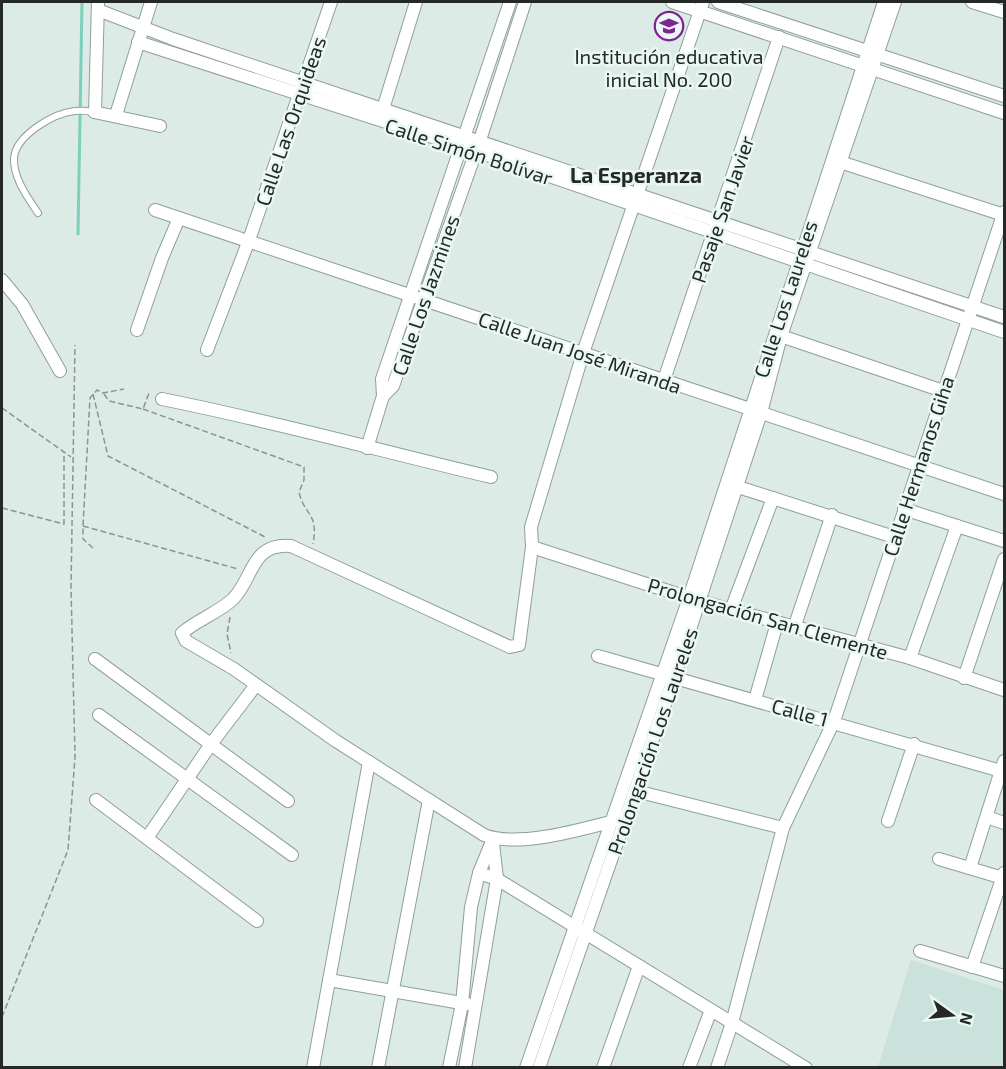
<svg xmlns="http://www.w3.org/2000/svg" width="1006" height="1069" font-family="'Exo 2',sans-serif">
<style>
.built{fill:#cbe1db}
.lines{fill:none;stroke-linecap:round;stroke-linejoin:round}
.stream{stroke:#7ccfbd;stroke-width:3}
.service-casing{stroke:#919e9a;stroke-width:8}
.minor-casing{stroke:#919e9a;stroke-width:14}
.path{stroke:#8a9491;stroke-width:1.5;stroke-dasharray:6 3;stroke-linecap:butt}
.service{stroke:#fff;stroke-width:6}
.minor{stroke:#fff;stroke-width:12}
.labels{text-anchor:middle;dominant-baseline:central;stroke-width:5;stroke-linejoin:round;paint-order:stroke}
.poi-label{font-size:20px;fill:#242927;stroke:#eaf8f4}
.street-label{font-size:20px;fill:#242927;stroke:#eaf8f4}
.neighbourhood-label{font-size:21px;font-weight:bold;fill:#242927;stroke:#eaf8f4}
</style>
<rect width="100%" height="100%" fill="#ddebe7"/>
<path class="built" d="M911,960l93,30v77h-126z"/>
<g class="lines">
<path class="stream" d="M78,234l4,-232"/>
<g class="service-casing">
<path id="service" d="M38,213c-10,-15 -25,-35 -24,-55 2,-23 40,-45 61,-47 6,-1 13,0 19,1"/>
</g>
<g class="minor-casing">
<g id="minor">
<path d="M672,2l332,111"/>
<path d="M718,2l286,94"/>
<path d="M972,2l32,10"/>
<path d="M98,10l75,29 831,278"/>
<path d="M138,42l338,109 528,181"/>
<path d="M383,109l33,-107"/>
<path d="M94,112l66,14"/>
<path d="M95,112l3,-110"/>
<path d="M116,115l35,-113"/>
<path d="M840,162l164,53"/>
<path d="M155,210l849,284"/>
<path d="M2,280l20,24 38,67"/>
<path d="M137,330l25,-72 17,-40"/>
<path d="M781,336l162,55"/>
<path d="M207,350l42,-110 82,-238"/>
<path d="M664,380l115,-343"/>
<path d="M383,396l10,-10 87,-246 45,-138"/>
<path d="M162,399c110,22 219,52 329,78"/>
<path d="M367,448l16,-52 -1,-17 128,-377"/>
<path d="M735,486l159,51"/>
<path d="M904,509l100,32"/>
<path d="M532,547l167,54 211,57 94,32"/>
<path d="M731,610l42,-112"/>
<path d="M794,628l38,-113"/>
<path d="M598,656l403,115"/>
<path d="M910,658l47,-132"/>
<path d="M95,659l193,142"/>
<path d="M964,678l40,-119"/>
<path d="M755,700l22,-77"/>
<path d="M99,715l193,140"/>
<path d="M636,791l147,37"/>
<path d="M96,800l161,121"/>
<path d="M987,817l17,6"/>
<path d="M626,818c-38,9 -105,31 -142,17l-148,-94 -102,-72 -48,-28 -4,-8c15,-13 36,-20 51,-34 21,-21 17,-56 58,-53l219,101 9,-2 13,-98 -1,-20 52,-174 120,-351"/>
<path d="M888,821l26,-77"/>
<path d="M147,838l64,-94 45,-59"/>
<path d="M939,859l64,19"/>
<path d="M970,868l34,-107"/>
<path d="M479,873l18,6 309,189"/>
<path d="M920,951l84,25"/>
<path d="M972,967l32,-94"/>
<path d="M329,980l138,24"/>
<path d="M313,1068l56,-306"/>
<path d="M378,1068l51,-268"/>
<path d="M449,1068l13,-64 9,-97 8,-34 14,-34"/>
<path d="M465,1068l32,-189 -4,-36"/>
<path d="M526,1068l163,-470 195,-596"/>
<path d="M539,1068l135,-390 87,-265 20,-77 114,-334"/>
<path d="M603,1068l36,-102"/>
<path d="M689,1068l22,-58"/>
<path d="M717,1068l15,-45 51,-195 51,-107 170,-509"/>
</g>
</g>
<g class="path">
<path d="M93,394l15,62 159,82"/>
<path d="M104,394l5,7 34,8 6,-16"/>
<path d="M2,408l69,49"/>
<path d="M143,409l161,58v13l-5,12c5,24 20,20 14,52"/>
<path d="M2,508l62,16v-72"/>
<path d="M83,526l155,43"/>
<path d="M93,548l-10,-9v-13l7,-128 7,-8 6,3 21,-4"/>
<path d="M230,617l-3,17 4,19"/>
<path d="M2,1017l66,-167 7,-93 -4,-170 4,-242"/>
</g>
<use href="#service" class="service"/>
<use href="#minor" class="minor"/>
</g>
<defs>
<g id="school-ring" transform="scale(1.5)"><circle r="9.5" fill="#eaf8f4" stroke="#7f2491" stroke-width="1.5"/><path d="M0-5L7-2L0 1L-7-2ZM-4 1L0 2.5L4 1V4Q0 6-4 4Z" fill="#7f2491"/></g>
</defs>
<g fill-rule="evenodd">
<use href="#school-ring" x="669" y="26"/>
</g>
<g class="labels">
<g class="poi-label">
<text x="669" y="56">Institución educativa<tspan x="669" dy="23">inicial No. 200</tspan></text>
</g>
<g class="street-label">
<text transform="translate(290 121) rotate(-71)">Calle Las Orquideas</text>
<text transform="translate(469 151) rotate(18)">Calle Simón Bolívar</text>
<text transform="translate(722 209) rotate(-71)">Pasaje San Javier</text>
<text transform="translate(425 295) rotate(-71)">Calle Los Jazmines</text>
<text transform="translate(785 299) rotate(-72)">Calle Los Laureles</text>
<text transform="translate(580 352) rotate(19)">Calle Juan José Miranda</text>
<text transform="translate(918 466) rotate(-72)">Calle Hermanos Giha</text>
<text transform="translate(768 618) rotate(16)">Prolongación San Clemente</text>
<text transform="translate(800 712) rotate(15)">Calle 1</text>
<text transform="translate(652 741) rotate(-71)">Prolongación Los Laureles</text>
</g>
<g class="neighbourhood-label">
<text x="636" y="174">La Esperanza</text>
</g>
</g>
<rect width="1006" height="1069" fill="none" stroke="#242927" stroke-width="6"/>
<g transform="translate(952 1015) rotate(105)" stroke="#eaf8f4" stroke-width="4.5" paint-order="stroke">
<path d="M0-4.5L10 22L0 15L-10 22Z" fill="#242927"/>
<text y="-9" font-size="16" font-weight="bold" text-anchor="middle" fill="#242927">N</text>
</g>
</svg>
